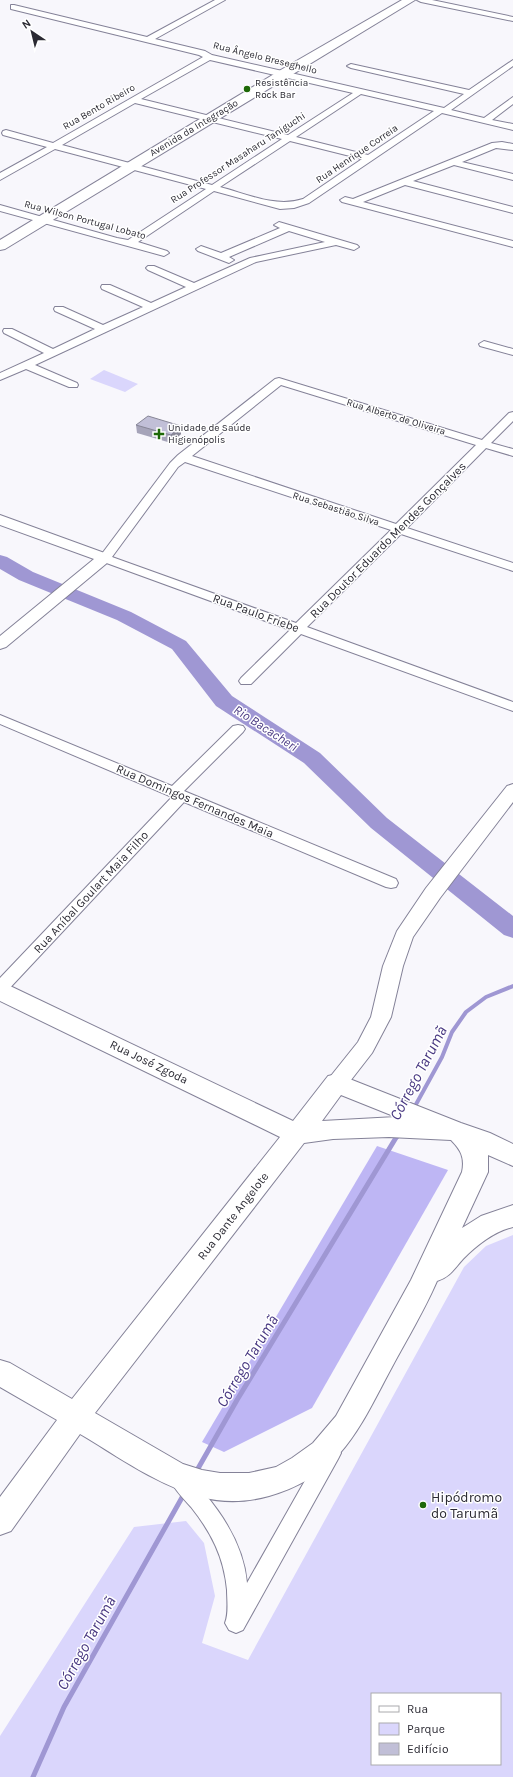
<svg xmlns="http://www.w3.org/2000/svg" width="513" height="1777" font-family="Karla,sans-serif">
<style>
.green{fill:#dad6fc;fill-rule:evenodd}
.forest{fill:#beb6f4}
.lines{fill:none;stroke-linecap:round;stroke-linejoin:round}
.stream-far1{stroke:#9f97d3;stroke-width:4}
.stream{stroke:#9f97d3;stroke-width:5}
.river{fill:#9f97d3;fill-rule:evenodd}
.minor-casing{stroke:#848298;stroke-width:2}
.tertiary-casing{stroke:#848298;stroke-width:2}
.secondary-casing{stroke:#848298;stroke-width:2}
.minor{fill:#fff;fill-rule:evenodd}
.tertiary{fill:#fff;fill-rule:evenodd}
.secondary{fill:#fff;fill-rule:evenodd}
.wall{fill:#a6a4b9}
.shaded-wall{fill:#878696}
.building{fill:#c1bfd7;stroke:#878696}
.poi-dot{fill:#1e6907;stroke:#fff;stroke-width:1.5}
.labels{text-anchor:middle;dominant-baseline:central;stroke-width:3;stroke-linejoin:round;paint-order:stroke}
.far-street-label{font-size:10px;fill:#2b2a33;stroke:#fff}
.far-poi-label{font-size:10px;fill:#2b2a33;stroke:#fff;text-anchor:start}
.street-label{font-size:12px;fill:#2b2a33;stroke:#fff}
.water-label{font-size:13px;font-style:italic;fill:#493982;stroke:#fff}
.near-poi-label{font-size:14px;fill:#2b2a33;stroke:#fff;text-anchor:start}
.near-water-label{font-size:16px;font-style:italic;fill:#493982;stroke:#fff}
</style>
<rect width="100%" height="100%" fill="#f8f7fc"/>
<g class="green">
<path d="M104,370l34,14 -13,8 -35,-13z"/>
<path d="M513,1235v542h-513v-41l134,-209 52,-6 18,22 11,53 -13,47 46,17 216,-393 22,-21zM372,1694h128v70h-128z"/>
</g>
<path class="forest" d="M377,1146l71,24 -136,238 -88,44 -22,-10z"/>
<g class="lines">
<g class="stream-far1">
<path d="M414,1108l28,-51 10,-25 14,-20 20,-15 27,-11"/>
<path d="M397,1137l2,-4"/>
</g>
<g class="stream">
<path d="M196,1472l41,-72 160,-264"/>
<path d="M33,1777l31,-70 120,-213"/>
</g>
<path class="river" d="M0,555l7,2 26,15 98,40 55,29 46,55 88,57 67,65 126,98v22l-9,-3 -133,-107 -67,-65 -88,-57 -44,-57 -55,-29 -98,-40 -19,-11z"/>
<g class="minor-casing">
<g id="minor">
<path d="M215,0h10l-70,39 50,12 7,4 232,53 20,-14 -113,-26 -4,-2 4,-2 118,26 44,-30v6l-62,44 33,8 29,-21v7l-21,16 21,4v6l-71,-17 -133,90 -15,5 -14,1 -66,-18 -76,51 29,9 2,2 -5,3 -164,-45v-6l117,33 11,2 78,-51 -151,-40 -55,31v-7l47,-26 -44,-12 -1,-2 1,-2 3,-1 47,13 150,-86 -4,-2 -188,-46v-4h3l133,32zM210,60l143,33 -65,42 -147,-36zM361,94l73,17 -66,44 -72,-18zM135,103l147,36 -70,46 -150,-40zM290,141l72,18 -59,40c-27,9 -56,-5 -83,-12z"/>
<path d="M417,0h15l81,17v4l-92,-19z"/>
<path d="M502,142l11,2v6l-17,-2 -34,14 51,12v6l-59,-15 -41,16 100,26v6l-108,-28 -42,17 150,39v6l-171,-45 -2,-2 5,-3 8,2 139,-56z"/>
<path d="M279,222l78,23 2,2 -5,3 -18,-5 -80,17 -221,103 42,18 1,2 -1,2h-8l-43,-18 -26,11v-7l44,-20 -40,-20 -1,-2 1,-2h8l41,20 42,-20 -40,-18 -1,-2 1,-2h8l40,18 40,-18 -41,-18 -1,-2 1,-2h8l41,18 35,-16 -38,-17 -2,-2 2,-2h6l40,17 56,-25 75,-16 -36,-11 -60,26 5,3 -5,3 -31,-12 -2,-2 5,-3 20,7 59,-25 -6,-3z"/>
<path d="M484,341l29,8v6l-33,-9 -1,-2z"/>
<path d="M279,378l203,62 27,-27 4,-1v9l-22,22 22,6v7l-27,-8 -79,80 106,35v8l-112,-37 -94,93 206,75v9l-212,-77 -50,50h-10l-2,-3 2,-3 49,-48 -189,-69 -2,-3 2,-3 69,-92 8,-8 97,-76zM281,385l195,60 -80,79 -204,-68zM185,462l206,68 -95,93 -184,-66 66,-90z"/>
<path d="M0,715l172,71 61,-60 5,-1 5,1 2,3 -2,3 -59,59 212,88 2,4 -2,4 -5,1 -5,-1 -202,-85 -178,190 -6,2v-16l172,-181 -172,-73z"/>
<path d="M331,1444l7,3 3,6 -3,6 -95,171 -7,3 -7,-3 -4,-7c4,-9 2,-24 2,-33 -3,-33 -16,-58 -36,-83 -8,-9 -16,-17 -21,-27l3,-7 7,-2c11,4 18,14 25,23 21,25 39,55 42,89l77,-136z"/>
</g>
</g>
<g class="tertiary-casing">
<g id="tertiary">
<path d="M0,515l110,40 3,3 -107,89 -6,2v-13l94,-77 -94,-34z"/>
<path d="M513,784v18l-73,96 -27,39 -10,29 -12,51 -19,36 -28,36 -7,2 -7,-2 -4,-6 4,-6 28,-35 13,-25 12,-51 14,-35 29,-43 81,-102z"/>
</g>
</g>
<g class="secondary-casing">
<g id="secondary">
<path d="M402,0h13l-410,249 -5,1v-10l279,-169z"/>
<path d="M0,982l8,3 285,136 35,-45 9,-2 124,49 29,10 23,11v22l-25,-11v17l-26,56 19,-12 32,-11v22c-20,5 -36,18 -50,32 -9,10 -13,18 -26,22 -13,30 -30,58 -45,86 -33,61 -50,108 -123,129 -21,6 -46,7 -68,1 -44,-12 -82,-40 -121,-63l-69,97 -11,4v-38l57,-77 -57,-33v-27l10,3 62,36 208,-262 -280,-136zM341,1095l55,22 -74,4zM389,1137l62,3c10,10 14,18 11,32l-51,108 -75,136 -23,27 -21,15 -16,9 -27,6h-29l-18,-3 -19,-6 -88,-51 209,-270 29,-4z"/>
</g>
</g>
<use href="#minor" class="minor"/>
<use href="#tertiary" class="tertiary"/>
<use href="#secondary" class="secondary"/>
</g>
<path class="wall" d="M136,425l45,1v8l-10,9 -34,-10z"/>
<path class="shaded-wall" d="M181,426v8l-10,9v-8z"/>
<path class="building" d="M148,416l33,10 -10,9 -35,-10z"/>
<g class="poi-dot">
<circle cx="247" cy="89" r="4"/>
<path d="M157 428h4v4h4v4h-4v4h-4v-4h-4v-4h4z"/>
<circle cx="423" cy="1505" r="4"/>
</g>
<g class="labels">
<g class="far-street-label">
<text transform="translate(265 58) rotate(14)">Rua Ângelo Breseghello</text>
<text transform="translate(99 107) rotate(-30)">Rua Bento Ribeiro</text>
<text transform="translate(194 128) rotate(-31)">Avenida da Integração</text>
<text transform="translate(357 154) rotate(-34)">Rua Henrique Correia</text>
<text transform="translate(238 158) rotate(-33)">Rua Professor Masaharu Taniguchi</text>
<text transform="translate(85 220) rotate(15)">Rua Wilson Portugal Lobato</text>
<text transform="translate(396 417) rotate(17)">Rua Alberto de Oliveira</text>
<text transform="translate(336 509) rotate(18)">Rua Sebastião Silva</text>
</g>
<g class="far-poi-label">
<text x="255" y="83">Resistência<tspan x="255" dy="12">Rock Bar</tspan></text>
<text x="168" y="428">Unidade de Saúde<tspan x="168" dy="12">Higienópolis</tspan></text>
</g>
<g class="street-label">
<text transform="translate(388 540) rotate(-45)">Rua Doutor Eduardo Mendes Gonçalves</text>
<text transform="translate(256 613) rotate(20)">Rua Paulo Friebe</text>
<text transform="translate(195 801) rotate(23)">Rua Domingos Fernandes Maia</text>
<text transform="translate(91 892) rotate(-47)">Rua Aníbal Goulart Maia Filho</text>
<text transform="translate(149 1062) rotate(26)">Rua José Zgoda</text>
<text transform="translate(233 1216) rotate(-52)">Rua Dante Angelote</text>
</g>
<g class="water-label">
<text transform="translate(266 728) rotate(33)">Rio Bacacheri</text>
</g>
<g class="near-poi-label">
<text x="431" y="1497">Hipódromo<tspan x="431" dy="16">do Tarumã</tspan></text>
</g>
<g class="near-water-label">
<text transform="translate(418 1073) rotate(-62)">Córrego Tarumã</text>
<text transform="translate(247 1361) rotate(-59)">Córrego Tarumã</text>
<text transform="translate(86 1643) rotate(-61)">Córrego Tarumã</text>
</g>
</g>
<rect x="371" y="1693" width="130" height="72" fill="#ffffff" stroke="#aaaaad"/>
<rect x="379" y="1706" width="20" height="6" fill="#ffffff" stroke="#aaaaad"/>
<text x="407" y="1713" font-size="12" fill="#2b2a33">Rua</text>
<rect x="379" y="1723" width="20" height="12" fill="#dad6fc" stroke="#aaaaad"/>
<text x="407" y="1733" font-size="12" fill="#2b2a33">Parque</text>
<rect x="379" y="1743" width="20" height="12" fill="#c1bfd7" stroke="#aaaaad"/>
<text x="407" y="1753" font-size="12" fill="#2b2a33">Edifício</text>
<g transform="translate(32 32) rotate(325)" stroke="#ffffff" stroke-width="3" paint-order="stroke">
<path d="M0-3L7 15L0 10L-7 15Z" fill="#2b2a33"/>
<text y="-6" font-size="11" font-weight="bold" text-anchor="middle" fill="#2b2a33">N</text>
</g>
</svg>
